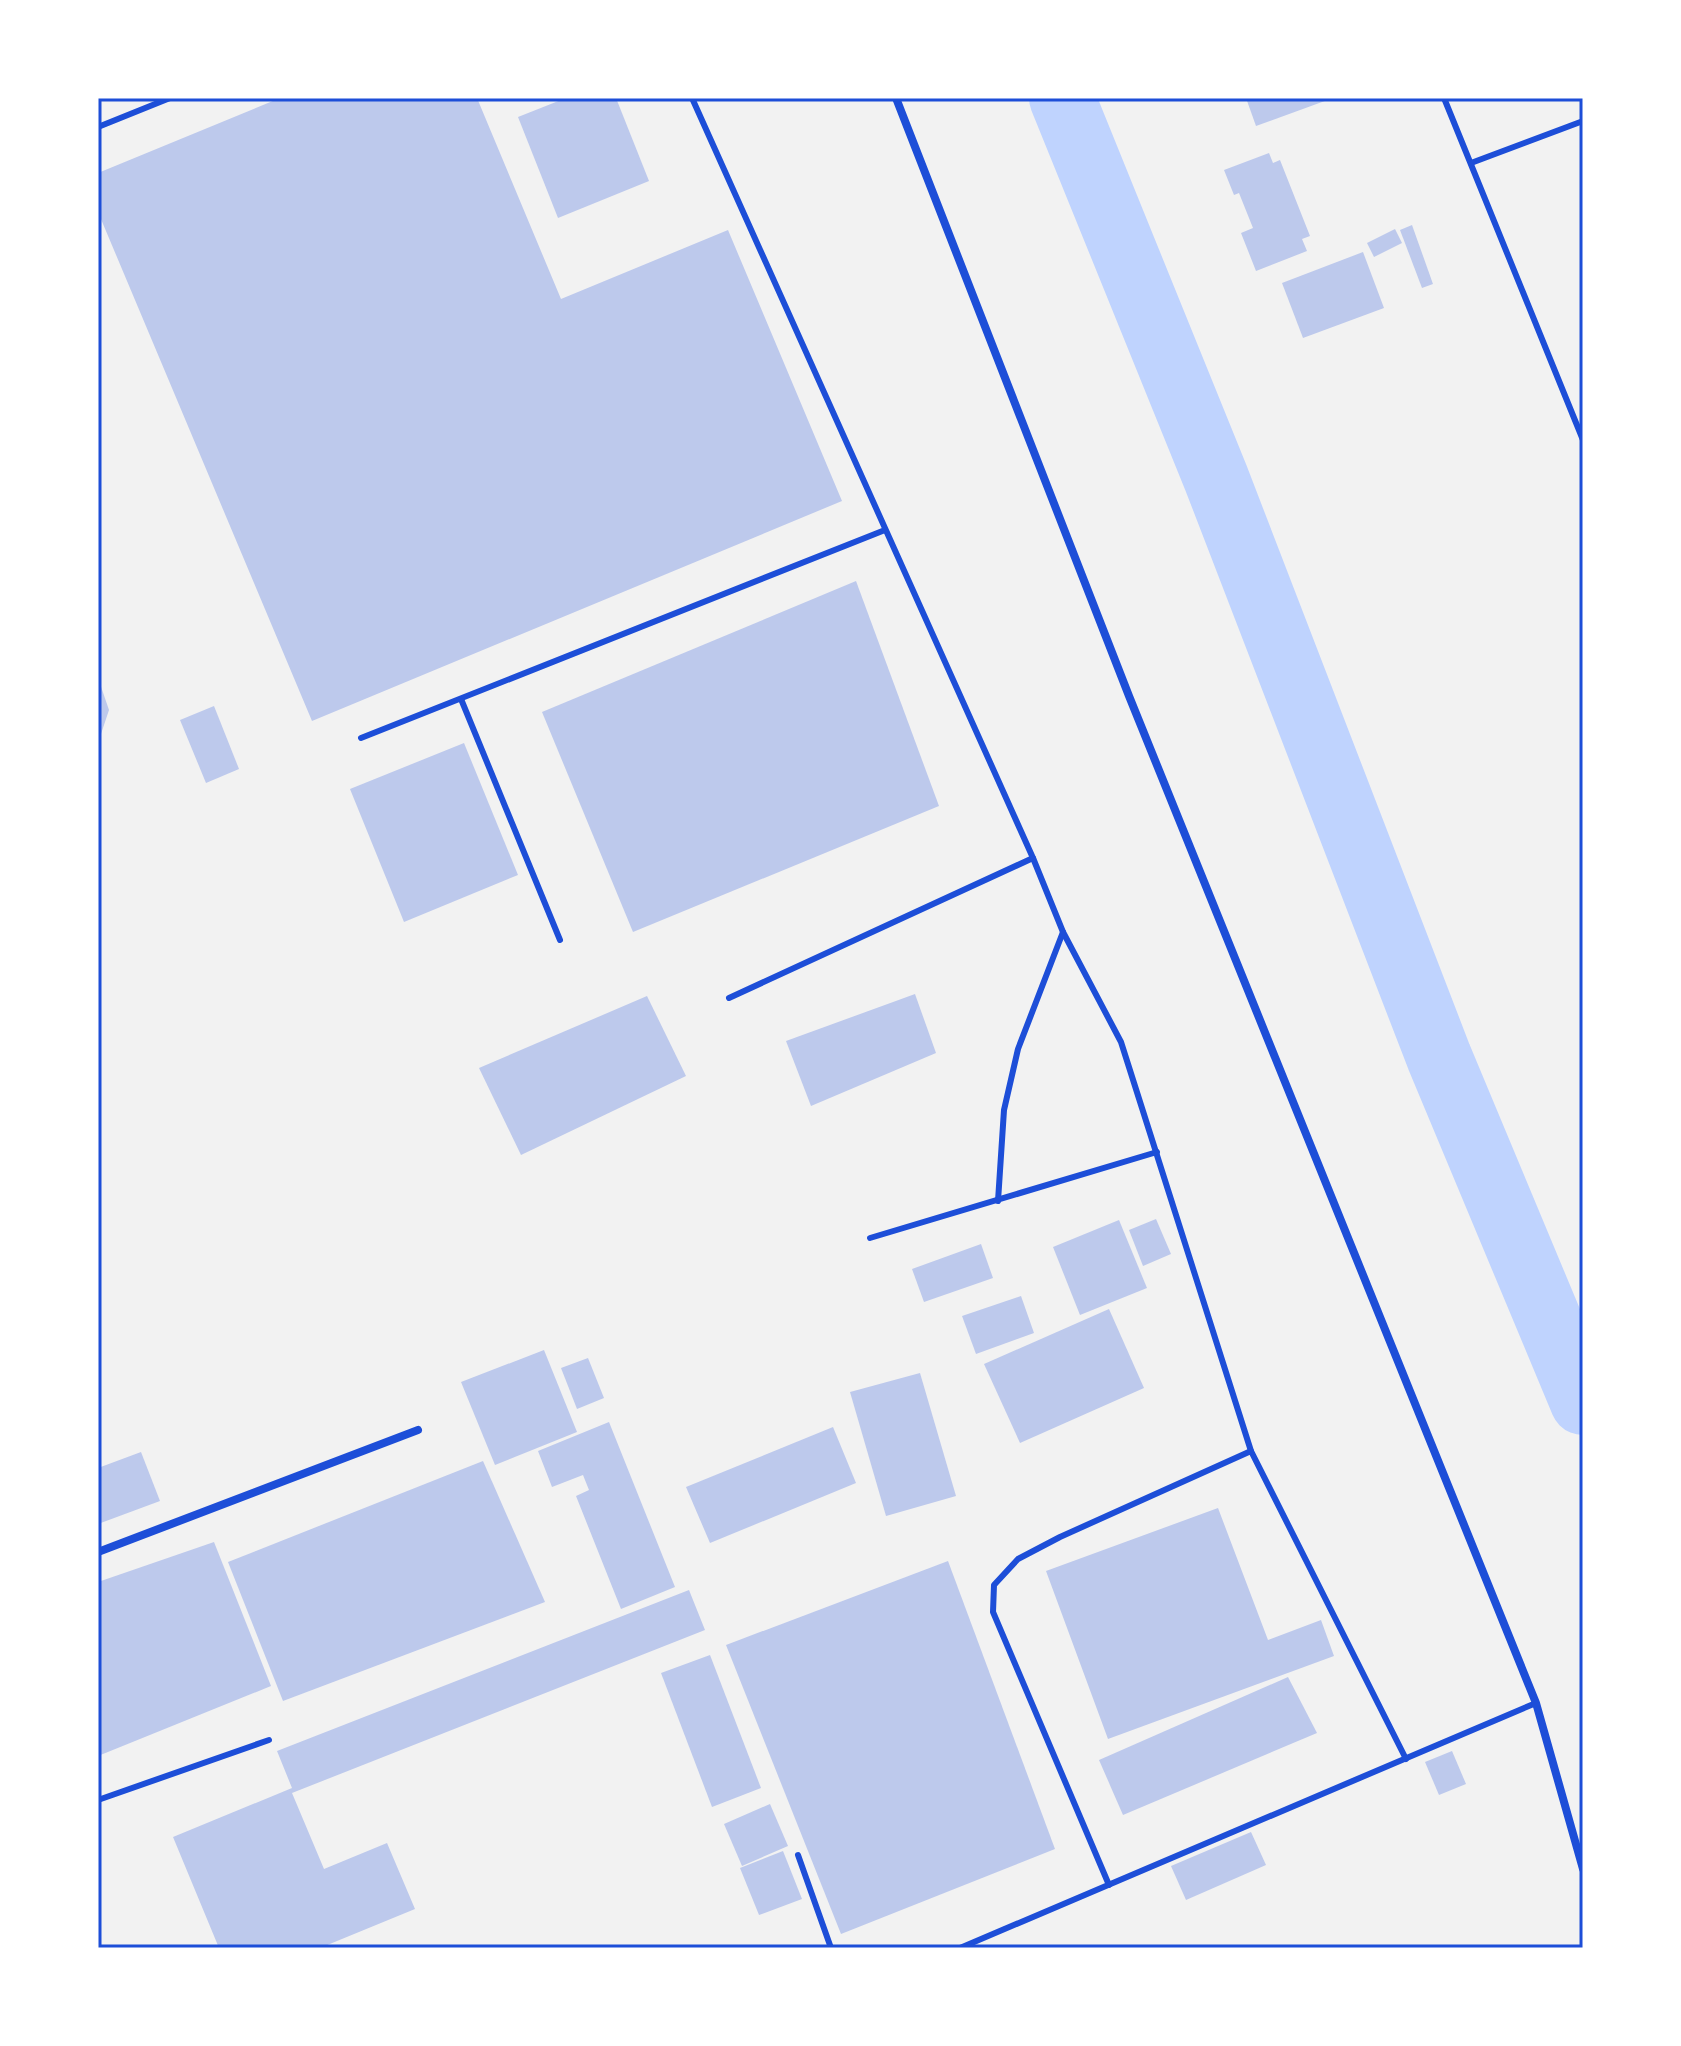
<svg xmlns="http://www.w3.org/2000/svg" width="1681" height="2046" font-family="'Source Sans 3',sans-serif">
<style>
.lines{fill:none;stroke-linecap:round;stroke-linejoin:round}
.river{stroke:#bfd3fe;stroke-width:66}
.building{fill:#bdc9ec}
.service{stroke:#1d4ed8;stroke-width:6}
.minor{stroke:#1d4ed8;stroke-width:8}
.neatline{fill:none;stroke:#1d4ed8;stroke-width:3}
</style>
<rect width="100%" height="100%" fill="#f2f2f2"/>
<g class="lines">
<path class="river" d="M1062,98l154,380 223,579 144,345"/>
</g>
<g class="building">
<path d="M280,98h197l84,201 167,-69 114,271 -530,220 -214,-509v-39z"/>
<path d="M566,98h50l33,83 -91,37 -40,-101z"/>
<path d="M1246,98h87l-77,28z"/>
<path d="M1269,153l4,10 7,-3 30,76 -8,3 5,12 -51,20 -15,-38 12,-5 -14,-35 -5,2 -10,-25z"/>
<path d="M1412,225l21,59 -11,4 -22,-58z"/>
<path d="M1395,229l7,14 -28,14 -7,-14z"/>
<path d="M1363,252l21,56 -81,30 -21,-55z"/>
<path d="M856,581l83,225 -306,126 -91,-220z"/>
<path d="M98,678l11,32 -11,33z"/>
<path d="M214,706l25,63 -33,14 -26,-63z"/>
<path d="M464,743l54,132 -114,47 -54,-133z"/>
<path d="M915,994l21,59 -125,53 -25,-65z"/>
<path d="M647,996l39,80 -165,79 -42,-87z"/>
<path d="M1156,1219l15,35 -28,12 -14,-36z"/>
<path d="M1119,1220l28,68 -67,27 -27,-68z"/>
<path d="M981,1244l12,34 -69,24 -12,-33z"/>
<path d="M1021,1296l13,37 -58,21 -14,-38z"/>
<path d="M1109,1309l35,79 -124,55 -36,-79z"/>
<path d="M544,1350l33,82 -82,33 -34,-83z"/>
<path d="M588,1358l16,40 -27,11 -16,-41z"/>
<path d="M920,1373l36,123 -70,20 -36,-124z"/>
<path d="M609,1422l66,165 -54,22 -45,-113 13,-6 -6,-15 -31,12 -14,-36z"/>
<path d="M833,1427l23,56 -146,60 -24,-56z"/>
<path d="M141,1452l19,49 -62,23v-56z"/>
<path d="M483,1461l62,141 -262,99 -55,-139z"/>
<path d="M1218,1508l50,132 53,-20 13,36 -226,83 -62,-168z"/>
<path d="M214,1542l57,144 -173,70v-174z"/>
<path d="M948,1561l107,288 -214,85 -115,-289z"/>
<path d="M689,1590l16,40 -413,163 32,76 63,-26 28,66 -95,39h-101l-46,-111 119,-49 -15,-37z"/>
<path d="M710,1655l51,133 -49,19 -51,-134z"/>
<path d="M1288,1677l29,56 -194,82 -24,-55z"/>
<path d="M1452,1751l14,33 -27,11 -14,-33z"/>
<path d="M770,1804l18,42 -46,20 -18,-42z"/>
<path d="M1251,1832l15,33 -80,35 -15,-34z"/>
<path d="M783,1851l19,48 -43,16 -19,-47z"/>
</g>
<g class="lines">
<g class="service">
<path d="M692,98l341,760 30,74 58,110 130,409"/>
<path d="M1444,98l139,342"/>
<path d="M98,127l72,-29"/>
<path d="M1471,163l112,-42"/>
<path d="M461,699l99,241"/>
<path d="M361,738l524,-208"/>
<path d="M729,998l304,-140"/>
<path d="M998,1201l6,-91 14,-61 45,-117"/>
<path d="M870,1238l287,-86"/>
<path d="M98,1800l171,-60"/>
<path d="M798,1855l33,93"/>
<path d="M1109,1885l-116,-273 1,-27 24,-26 42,-22 191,-86 155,308"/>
<path d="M960,1948l576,-245"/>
</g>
<g class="minor">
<path d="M896,98l233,598 407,1007 47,166"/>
<path d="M98,1552l320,-122"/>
</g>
</g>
<rect width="1681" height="2046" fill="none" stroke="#ffffff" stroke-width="200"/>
<rect x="100" y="100" width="1481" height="1846" class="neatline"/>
</svg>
